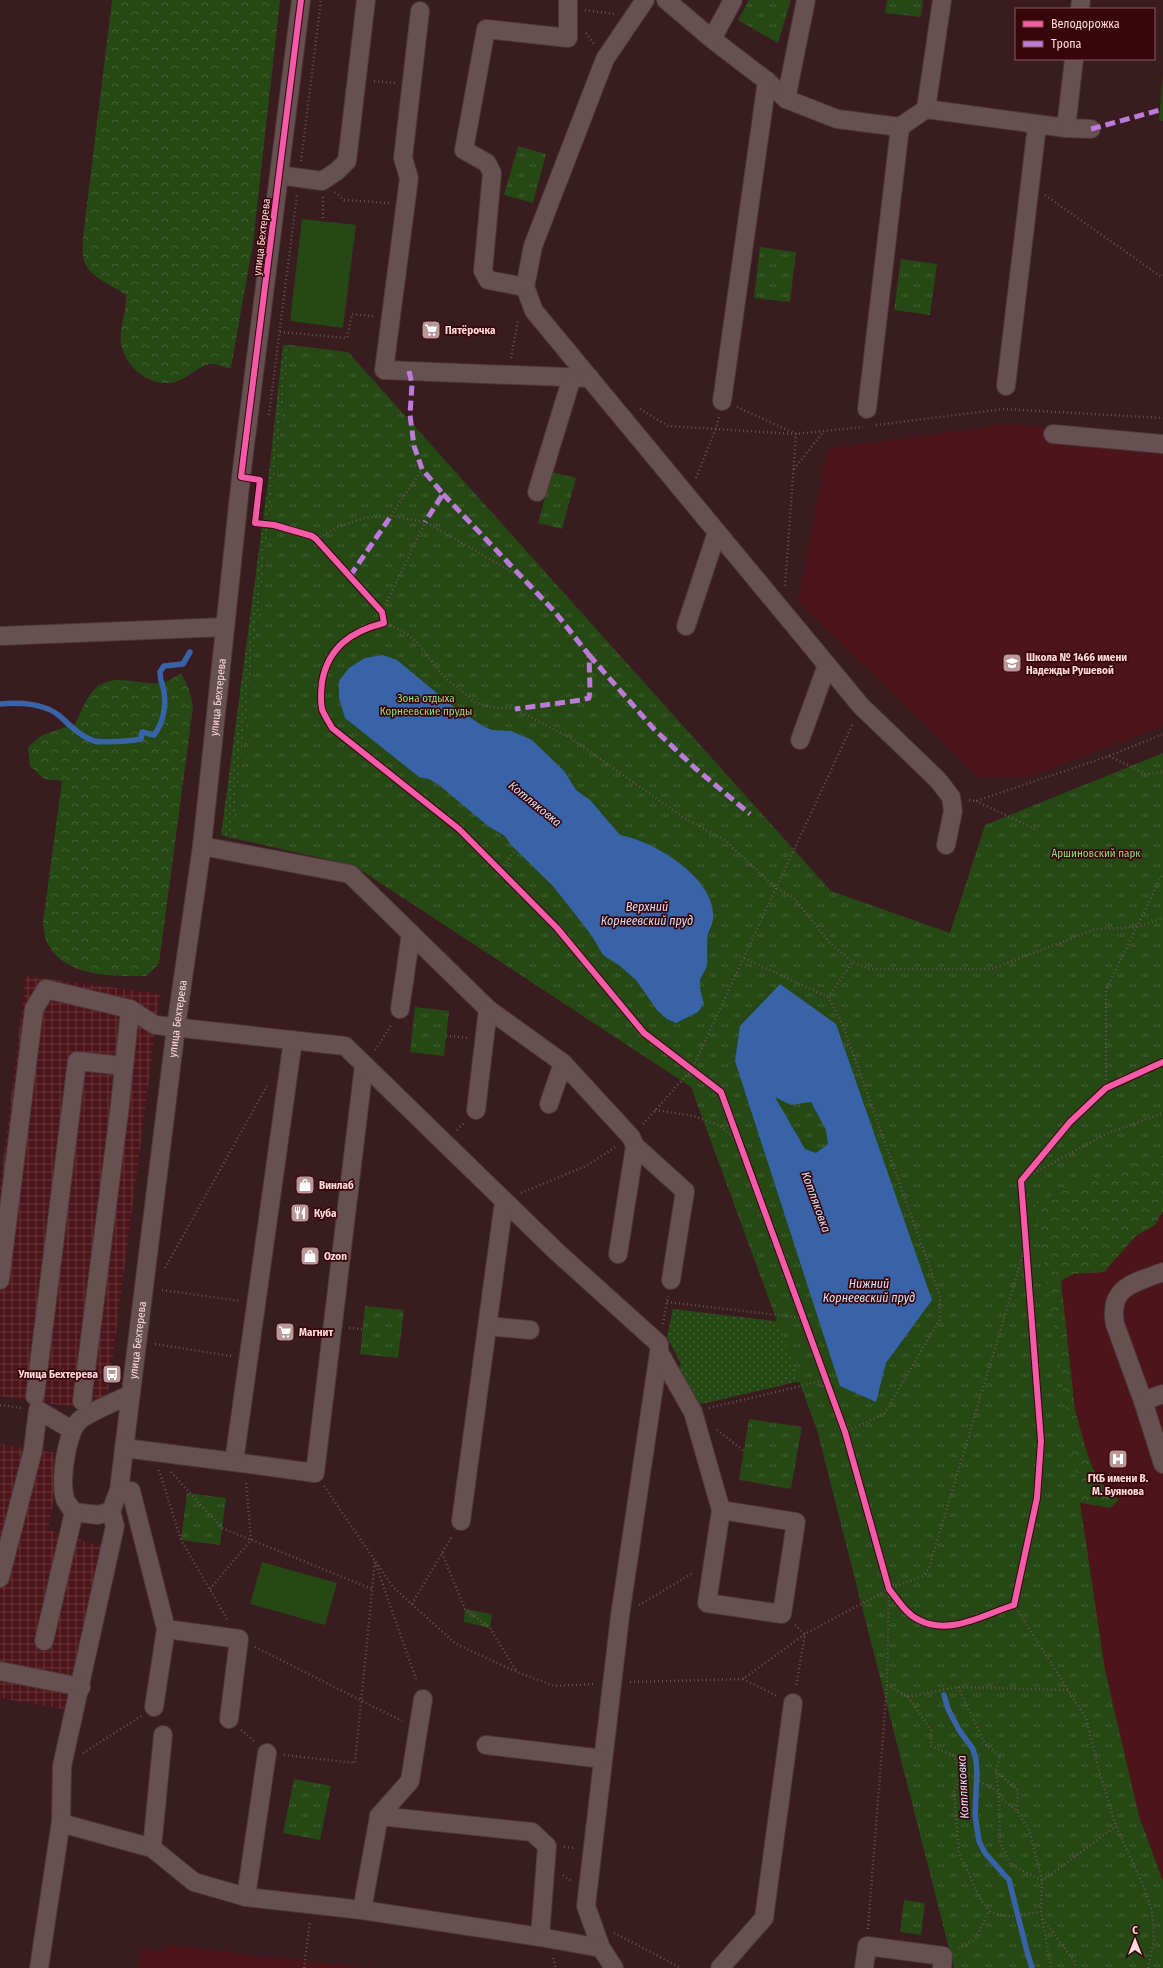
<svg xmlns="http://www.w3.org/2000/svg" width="1163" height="1968" font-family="'Fira Sans Condensed',sans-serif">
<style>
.built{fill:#4d141b}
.industrial{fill:url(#industrial-grid)}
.grass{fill:url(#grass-dots)}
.forest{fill:url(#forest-crowns)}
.park{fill:url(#park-tufts)}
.pitch{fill:#264815}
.water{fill:#3863a9;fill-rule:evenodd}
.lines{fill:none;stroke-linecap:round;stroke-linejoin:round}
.stream{stroke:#3863a9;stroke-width:5.5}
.minor-casing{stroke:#4e3738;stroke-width:20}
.path{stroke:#665253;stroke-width:2.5;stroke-dasharray:1 3;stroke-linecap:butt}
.minor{stroke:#665051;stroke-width:18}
.quiet{stroke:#bd7bd9;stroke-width:5;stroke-dasharray:10 5;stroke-linecap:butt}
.cycleway-casing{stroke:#39050d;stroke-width:8}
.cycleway{stroke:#f35aa7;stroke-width:6}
.labels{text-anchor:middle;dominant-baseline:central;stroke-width:3.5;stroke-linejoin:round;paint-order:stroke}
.street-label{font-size:11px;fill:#fedada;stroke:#39050d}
.poi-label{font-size:11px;font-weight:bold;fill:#fedada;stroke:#39050d;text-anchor:start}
.park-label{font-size:11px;fill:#8fe076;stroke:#39050d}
.water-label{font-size:12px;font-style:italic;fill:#d3e1f6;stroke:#39050d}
</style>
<defs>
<pattern id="industrial-grid" width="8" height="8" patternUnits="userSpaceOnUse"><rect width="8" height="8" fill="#4d141b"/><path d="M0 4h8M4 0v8" fill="none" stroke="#68363c"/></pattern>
<pattern id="grass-dots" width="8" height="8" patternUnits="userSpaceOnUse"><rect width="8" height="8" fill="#264815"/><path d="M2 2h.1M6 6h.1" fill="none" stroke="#476236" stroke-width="1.8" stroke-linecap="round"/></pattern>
<pattern id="forest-crowns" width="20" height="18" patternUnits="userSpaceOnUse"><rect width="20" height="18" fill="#264815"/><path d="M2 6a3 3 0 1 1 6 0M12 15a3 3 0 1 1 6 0" fill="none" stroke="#476236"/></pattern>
<pattern id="park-tufts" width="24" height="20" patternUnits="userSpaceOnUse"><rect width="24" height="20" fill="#264815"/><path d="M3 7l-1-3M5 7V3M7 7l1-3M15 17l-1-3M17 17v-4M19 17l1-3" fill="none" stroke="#476236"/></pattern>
</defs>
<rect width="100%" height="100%" fill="#391c1f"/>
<g class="built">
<path d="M1007,424l156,13v289l-135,51h-50l-180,-176 30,-152z"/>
<path d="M1163,1153v728l-24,-65 -34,-146 -70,-468z"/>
<path d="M169,1945l136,16 67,7h-233l2,-19 22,2z"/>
</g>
<g class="industrial">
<path d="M26,976l134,18 -51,391 -3,17 -12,8 -94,-14v-210z"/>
<path d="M0,1444l62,10 -14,76 56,17 -35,163 -69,-12z"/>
</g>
<g class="grass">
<path d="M283,345h7l-58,493 -11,-3 47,-353z"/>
<path d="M673,1309l109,13 23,58 -108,25 -21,-35 5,-6 -14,-27z"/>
</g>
<g class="forest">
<path d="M112,0h168l-27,243 -22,125c-7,1 -12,-5 -20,-4 -12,2 -23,13 -33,17 -26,9 -53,-13 -57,-38 -2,-17 6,-31 5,-48 -14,-10 -41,-19 -43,-39 -1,-6 0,-13 0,-19z"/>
<path d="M181,673l8,16 4,18 -34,257 -13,12c-34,0 -84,2 -100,-36 -2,-5 -2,-13 -3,-18l19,-141 -18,-2 -14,-13 -2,-19 14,-12 33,-11c5,-10 10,-24 18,-33 20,-22 47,-3 71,-9 6,-1 12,-6 17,-9z"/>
<path d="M1163,1074v137l-8,14 -19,11 -32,36 -31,2 -12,7 14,129 12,43 10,26 22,21 -9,8 -34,-6 -45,-297z"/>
</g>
<g class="park">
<path d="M749,0h42l-13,43 -40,-23z"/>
<path d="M887,0h36l-2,17 -36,-4z"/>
<path d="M1163,75v46h-4z"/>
<path d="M518,146l28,8 -13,49 -29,-8z"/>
<path d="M760,247l36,5 -6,50 -36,-4z"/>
<path d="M901,259l36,5 -7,51 -36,-5z"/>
<path d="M290,345l58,7 483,539 119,42 35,-108 178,-72v400l-128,49 70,468 34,146 24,65v87h-209l-137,-538 -126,-343 -338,-222 -121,-27z"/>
<path d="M552,472l24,6 -14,51 -24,-6z"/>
<path d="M415,1007l34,4 -5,45 -34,-4z"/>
<path d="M365,1306l39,4 -6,48 -38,-4z"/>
<path d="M749,1419l53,8 -11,62 -52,-9z"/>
<path d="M187,1493l39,5 -6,47 -39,-5z"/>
<path d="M465,1609l27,5 -2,14 -26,-6z"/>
<path d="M294,1779l37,7 -11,54 -37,-7z"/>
<path d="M904,1900l21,3 -4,32 -21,-3z"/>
</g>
<g class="pitch">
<path d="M302,219l54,6 -13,103 -53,-7z"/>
<path d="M262,1562l75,21 -12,42 -75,-21z"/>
</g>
<g class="water">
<path d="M383,655l14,5 53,44 33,22 9,4 19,1 21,9 32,31 12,19 14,10 30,35c34,6 98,44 93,85 -1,5 -4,10 -5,14 -2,10 0,21 -1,31 -1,6 -7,11 -7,17 -1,6 2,15 4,21l-6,9 -22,11 -9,-4 -10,-9 -21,-30 -16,-14 -17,-11 -11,-19 -39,-50 -42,-41 -6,-9 -17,-10 -49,-41 -10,-6 -10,-2 -74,-59 -6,-20v-17l10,-13 16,-10z"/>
<path d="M780,984l56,40 96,276 -46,63 -10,39 -36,-16 -105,-325 5,-35zM775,1097l16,8 20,-3 15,28 2,14 -12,9 -11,-4z"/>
</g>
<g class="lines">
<g class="stream">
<path d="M0,704c19,-2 47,-1 62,14 9,9 20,19 32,23 9,2 37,0 47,-2l1,-7 12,3c10,-13 13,-31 9,-48 -2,-5 -3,-9 -3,-15l4,-6 19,-2 7,-12"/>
<path d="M944,1695l4,14 11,21 14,19 3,11 1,13 -2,42 4,26 6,12 24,27 17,68 6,20"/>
</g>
<g class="minor-casing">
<g id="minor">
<path d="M645,0l-40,59 -72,187 -8,41 9,24 327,395 77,74 13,17 2,14 -7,34"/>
<path d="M666,0l46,39 55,42 19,18 51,20 63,8 26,-18 140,19 25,1"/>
<path d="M1080,9l1,-9"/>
<path d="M420,11l-17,147 6,20 -25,192 206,8"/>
<path d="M712,39l21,-39"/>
<path d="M786,99l20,-99"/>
<path d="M926,109l16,-109"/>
<path d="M1066,128l8,-69"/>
<path d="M279,175l43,6 15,-10 10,-10 19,-161"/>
<path d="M525,287l-37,-7 -5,-9 9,-98 -5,-10 -23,-13 22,-121 82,9v-38"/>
<path d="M1006,386l31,-261"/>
<path d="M722,401l45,-320"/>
<path d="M867,409l33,-282"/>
<path d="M1053,434l110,10"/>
<path d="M537,492l35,-115"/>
<path d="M686,626l31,-94"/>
<path d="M0,636l225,-9"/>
<path d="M800,740l27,-75"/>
<path d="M202,846l148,28 138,135 75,54 68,74 4,9 -17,108"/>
<path d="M400,1009l11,-76"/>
<path d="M293,1040l-59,422 81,11 49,-408"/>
<path d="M549,1104l14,-41"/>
<path d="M476,1110l12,-101"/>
<path d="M635,1146l50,45 -14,89"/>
<path d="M1163,1272c-29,11 -55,15 -48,52l28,77 20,63"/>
<path d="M0,1280l34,-271 12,-20 84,20 25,16 190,21 212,206 102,92v8l-39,264 -34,290 15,42"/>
<path d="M487,1326l43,4"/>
<path d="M659,1352l34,60 28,98 -14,93 75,11 14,-92 -75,-12"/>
<path id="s1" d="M131,1394c-16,8 -35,15 -50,25 -15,12 -21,62 -16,80 2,5 6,9 9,13l24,3 13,-4 8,-21 57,-463 26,-181 39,-369 60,-477"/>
<path d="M35,1396l42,-335 47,5"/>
<path d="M82,1401l38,-296 10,-96"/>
<path d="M1143,1401l20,-7"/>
<path d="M124,1448l110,14"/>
<path d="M119,1490l12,1 35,138 -12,78"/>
<path d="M111,1511l4,15 -53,240 -1,55 7,4 84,23 42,34 52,15 116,13 178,27 7,-91 -15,-14 -153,-16"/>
<path d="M461,1521l43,-320"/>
<path d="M0,1578l33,-128 5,-40 34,20"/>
<path d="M166,1629l73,10 -10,80"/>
<path d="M44,1641l30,-129"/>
<path d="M0,1671l81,16"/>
<path d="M486,1745l117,14"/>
<path d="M152,1848l11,-113"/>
<path d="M246,1897l21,-144"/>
<path d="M362,1910l17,-94 31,-35 13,-82"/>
<path d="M540,1937l61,11 13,20"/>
<path d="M39,1968l22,-147"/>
<path d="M720,1968l44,-50 29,-215"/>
<path d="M864,1968l3,-22 76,10 -1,12"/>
</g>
</g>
<g class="path">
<path d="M585,10l29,4"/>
<path d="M586,33l8,11"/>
<path d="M374,81l21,2"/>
<path d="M301,161l20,-161"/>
<path d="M335,192l9,8 45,3"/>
<path d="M1045,195l118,83"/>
<path d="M323,197v24"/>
<path d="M280,332l67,6 5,-24 21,2"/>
<path d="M511,358l7,-38"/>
<path d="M737,407l59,27 -11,152"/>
<path d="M640,409l28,17 128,8 67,-7"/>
<path d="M269,415l28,-221"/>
<path d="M876,425l128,-16 159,9"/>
<path d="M794,469l30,-38"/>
<path d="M696,478l20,-50 3,-11"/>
<path d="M391,516l31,-47"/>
<path d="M255,523l19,2 38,11 4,3 66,73 2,11"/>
<path d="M316,539l20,-11 28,-10 27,-2 34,6 93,53"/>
<path d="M382,612l43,-89"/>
<path d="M1109,756l36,18 18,-2"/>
<path d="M969,800l7,1 133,-45 54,-22"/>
<path d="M976,801l61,29"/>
<path d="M499,872l17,-23"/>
<path d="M744,958l84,39 14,26 98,273v23l-56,95 -39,18"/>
<path d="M828,997l25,-35"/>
<path d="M446,1036l22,2"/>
<path d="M375,1050l17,-26"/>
<path d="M1106,1088v-98l57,-117"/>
<path d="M655,1110l39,6 26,10 20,17"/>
<path d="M643,1124l49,-55 161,-346"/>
<path d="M457,1130l8,-8"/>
<path d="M1023,1179l83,-45 57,-21"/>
<path d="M521,1193l65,-27 31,-20"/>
<path d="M165,1268l102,-182"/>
<path d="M162,1290l78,11"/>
<path d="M667,1302l136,16"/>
<path d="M663,1324l5,-28"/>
<path d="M349,1328l14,1"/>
<path d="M155,1344l76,12"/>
<path d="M0,1405l22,3"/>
<path d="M709,1408l117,-28"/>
<path d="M717,1430l27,21"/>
<path d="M159,1470l22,70 46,79"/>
<path d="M171,1472l51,56 150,61"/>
<path d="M324,1486l69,101 63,57 61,28 37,14 41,-2"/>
<path d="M442,1553l23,56 25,19 27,44"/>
<path d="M376,1565l41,117"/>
<path d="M210,1589l41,-49 -5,-59"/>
<path d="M890,1589c8,11 17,25 29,31 32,15 66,-6 95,-15"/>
<path d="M412,1604l40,-68"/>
<path d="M639,1605l54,-32"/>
<path d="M795,1625l10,9 -9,52"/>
<path d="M255,1647l147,74"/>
<path d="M743,1679l34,17"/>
<path d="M630,1682l113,-3 62,-45 84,-45 34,-13 6,-8 97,-323"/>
<path d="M887,1685l21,12 50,-10 111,3"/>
<path d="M958,1687l27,57 15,12 -4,15 3,26 1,46 11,22 31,15 -1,32 10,56"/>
<path d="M908,1697l23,33v16l22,9 9,16 -8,21 5,61 24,51 8,8 8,3 12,1 30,-4"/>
<path d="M241,1730l13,11"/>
<path d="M83,1753l58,-37"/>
<path d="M284,1755l71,8 20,-202"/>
<path d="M962,1771l36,21"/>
<path d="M996,1771l22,20 -1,20"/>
<path d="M999,1797l18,14 12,19 13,50 7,-4 67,-50"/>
<path d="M564,1847l11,1"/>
<path d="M563,1875l8,6"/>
<path d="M1043,1919l32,43v6"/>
<path d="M868,1929l19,-244 2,-96 -44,-157 -124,-340 -77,-59 -87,-105 -98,-99 -127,-101 -10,-18 -2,-16 4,-24 8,-18 19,-15 18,-10 15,-4 19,8 15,12 26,34 32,26 13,4 26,2 57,30 112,79 41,22 50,47 18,10 38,47 22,18 17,7h122l104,-40 41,-2 26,-9"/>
<path d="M614,1933l67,35"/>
<path d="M958,1948l17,-8 14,-29"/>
<path d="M553,1958l3,10"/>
<path d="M304,1968l6,-47"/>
<path d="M1148,1968l6,-28 -2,-28 -8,-25 -28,-61 -16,-52 -14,-56 -72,-113 23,-107 4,-57 -20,-260 49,-59 36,-34 57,-26"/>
</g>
<use href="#minor" class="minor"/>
<g class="quiet">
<path d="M1091,129l69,-19"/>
<path d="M409,371l3,13 -2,31 4,31 8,23 21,25 -18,28"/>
<path d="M443,494l112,118 34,43 1,35 -1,8 -7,2 -67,9"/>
<path d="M350,576l41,-60"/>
<path d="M589,655l65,74 41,39 55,46"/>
</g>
<g class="cycleway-casing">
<path id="cycleway" d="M301,0l-60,477 19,3 -5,43 19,2 38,11 4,3 66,73 2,11c-32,8 -56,24 -62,59 -1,9 -2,17 0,27 2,6 7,13 10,19l127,101 98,99 87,105 77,59 124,340 44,157c9,11 17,25 30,31 31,16 66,-6 95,-15l23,-107 4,-57 -20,-260 49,-59 36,-34 57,-26"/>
</g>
<use href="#cycleway" class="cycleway"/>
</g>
<defs>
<g id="supermarket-square" transform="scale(1)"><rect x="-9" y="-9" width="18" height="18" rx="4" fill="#b99899" stroke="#39050d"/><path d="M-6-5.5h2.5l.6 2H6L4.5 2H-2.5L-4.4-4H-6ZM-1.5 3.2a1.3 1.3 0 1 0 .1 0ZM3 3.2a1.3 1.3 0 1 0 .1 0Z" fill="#fff"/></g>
<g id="school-square" transform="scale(1)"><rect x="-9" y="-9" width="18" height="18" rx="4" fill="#b99899" stroke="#39050d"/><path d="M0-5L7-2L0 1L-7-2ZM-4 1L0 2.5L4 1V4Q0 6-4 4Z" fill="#fff"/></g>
<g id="shop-square" transform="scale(1)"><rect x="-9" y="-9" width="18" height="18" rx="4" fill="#b99899" stroke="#39050d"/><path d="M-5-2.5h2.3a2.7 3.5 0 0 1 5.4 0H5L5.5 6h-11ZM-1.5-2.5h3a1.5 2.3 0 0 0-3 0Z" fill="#fff"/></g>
<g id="restaurant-square" transform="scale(1)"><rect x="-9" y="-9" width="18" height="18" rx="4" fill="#b99899" stroke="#39050d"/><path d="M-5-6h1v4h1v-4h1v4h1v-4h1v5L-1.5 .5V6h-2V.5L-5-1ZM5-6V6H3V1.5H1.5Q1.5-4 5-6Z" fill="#fff"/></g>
<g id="bus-square" transform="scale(1)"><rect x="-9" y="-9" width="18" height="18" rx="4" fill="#b99899" stroke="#39050d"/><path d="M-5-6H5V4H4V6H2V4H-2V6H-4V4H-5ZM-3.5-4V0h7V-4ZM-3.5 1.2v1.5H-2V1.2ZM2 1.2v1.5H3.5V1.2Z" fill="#fff"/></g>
<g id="hospital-square" transform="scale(1)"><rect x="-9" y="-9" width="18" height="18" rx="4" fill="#b99899" stroke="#39050d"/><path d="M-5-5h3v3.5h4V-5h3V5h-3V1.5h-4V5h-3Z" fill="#fff"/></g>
</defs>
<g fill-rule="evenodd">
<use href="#supermarket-square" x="431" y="330"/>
<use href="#school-square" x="1012" y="663"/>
<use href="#shop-square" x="305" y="1185"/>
<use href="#restaurant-square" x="300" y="1213"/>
<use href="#shop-square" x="310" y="1256"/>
<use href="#supermarket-square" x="285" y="1332"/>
<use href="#bus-square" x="112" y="1374"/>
<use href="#hospital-square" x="1118" y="1459"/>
</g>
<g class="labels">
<g class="street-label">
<text transform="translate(262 237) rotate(-83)">улица Бехтерева</text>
<text stroke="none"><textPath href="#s1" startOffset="1015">улица Бехтерева</textPath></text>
<text stroke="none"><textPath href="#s1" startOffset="691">улица Бехтерева</textPath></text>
<text stroke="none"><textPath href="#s1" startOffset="367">улица Бехтерева</textPath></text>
</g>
<g class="poi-label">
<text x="445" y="330">Пятёрочка</text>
<text x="1026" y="657">Школа № 1466 имени<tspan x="1026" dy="13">Надежды Рушевой</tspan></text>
<text x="319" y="1185">Винлаб</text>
<text x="314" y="1213">Куба</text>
<text x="324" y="1256">Ozon</text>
<text x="299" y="1332">Магнит</text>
<text x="98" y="1374" text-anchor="end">Улица Бехтерева</text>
<text x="1118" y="1478" text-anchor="middle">ГКБ имени В.<tspan x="1118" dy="13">М. Буянова</tspan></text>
</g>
<g class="park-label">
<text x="426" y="698">Зона отдыха<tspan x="426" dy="13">Корнеевские пруды</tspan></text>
<text x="1096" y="853">Аршиновский парк</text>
</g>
<g class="water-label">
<text transform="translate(535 804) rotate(39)">Котляковка</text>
<text x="647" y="907">Верхний<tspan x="647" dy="14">Корнеевский пруд</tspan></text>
<text transform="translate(816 1202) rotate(70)">Котляковка</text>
<text x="869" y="1284">Нижний<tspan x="869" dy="14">Корнеевский пруд</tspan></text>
<text transform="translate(963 1787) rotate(-93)">Котляковка</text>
</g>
</g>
<rect x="1015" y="8" width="140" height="52" fill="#39050d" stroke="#885a5f"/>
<rect x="1023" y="21" width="20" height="6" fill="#f35aa7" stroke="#885a5f"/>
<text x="1051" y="28" font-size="12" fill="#fedada">Велодорожка</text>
<rect x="1023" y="41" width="20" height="6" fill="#bd7bd9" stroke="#885a5f"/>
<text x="1051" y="48" font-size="12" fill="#fedada">Тропа</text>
<g transform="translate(1135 1940)" stroke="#39050d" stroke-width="3" paint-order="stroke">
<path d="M0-3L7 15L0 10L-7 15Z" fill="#fedada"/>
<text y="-6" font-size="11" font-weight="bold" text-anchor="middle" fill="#fedada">С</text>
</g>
</svg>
